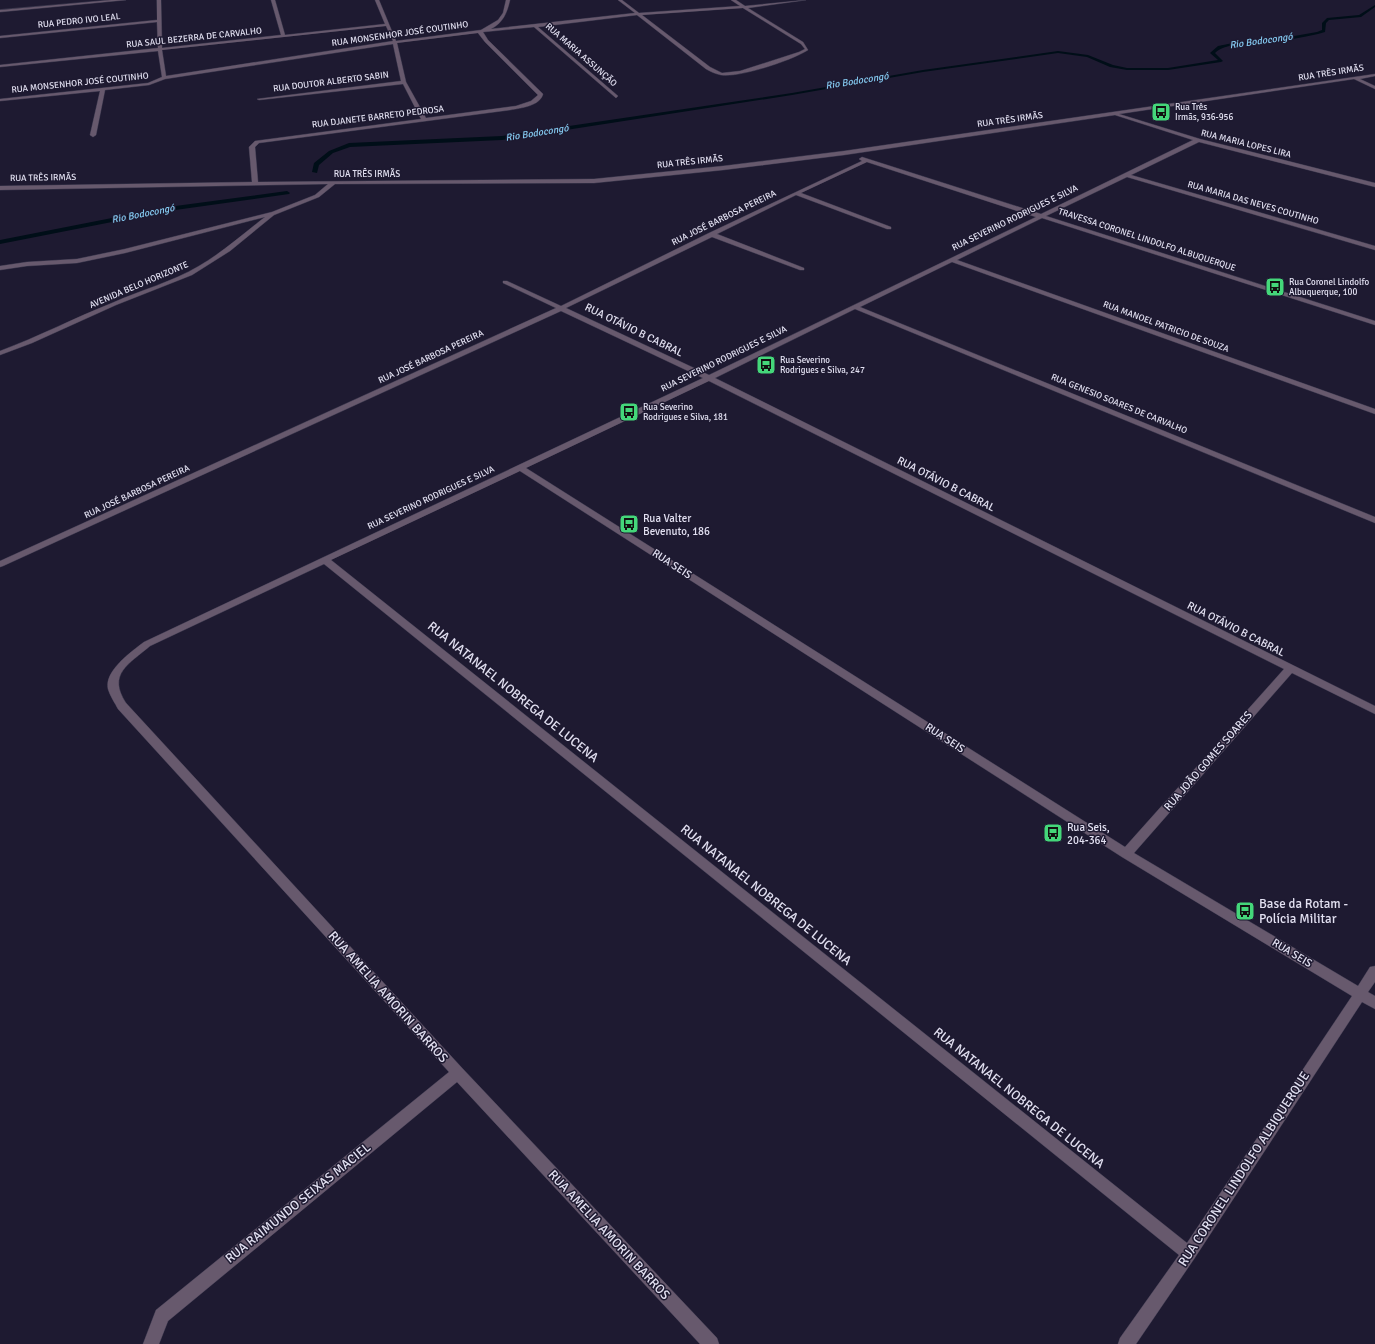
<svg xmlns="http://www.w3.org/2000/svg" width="1375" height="1344" font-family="Signika,sans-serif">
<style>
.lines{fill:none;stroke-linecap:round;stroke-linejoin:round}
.stream{fill:#000e18;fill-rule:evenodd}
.minor-casing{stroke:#39364c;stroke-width:1}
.minor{fill:#67596d;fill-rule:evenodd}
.labels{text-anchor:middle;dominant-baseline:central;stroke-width:3;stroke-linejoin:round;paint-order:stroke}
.far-street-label{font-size:9px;fill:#e2e0f1;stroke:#1e1a31}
.far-poi-label{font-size:9px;fill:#e2e0f1;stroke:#1e1a31;text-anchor:start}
.far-water-label{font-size:10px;font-style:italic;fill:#86ccf3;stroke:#1e1a31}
.street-label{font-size:11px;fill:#e2e0f1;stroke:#1e1a31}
.poi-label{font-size:11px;fill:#e2e0f1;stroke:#1e1a31;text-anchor:start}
.near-street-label{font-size:13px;fill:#e2e0f1;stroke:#1e1a31}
.near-poi-label{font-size:13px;fill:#e2e0f1;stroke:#1e1a31;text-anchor:start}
</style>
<rect width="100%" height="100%" fill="#1e1a31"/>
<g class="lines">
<g class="stream">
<path d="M1375,5v2l-14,10 -32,3 -3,3 -1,9 -7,2c-19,4 -39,8 -58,10 -16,2 -33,-2 -45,9l8,8 -2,1 -53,8h-41l-17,-3 -23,-10 -29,-4 -135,19 -131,23 -290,45 -152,7 -17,6 -14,12 -2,8 -5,-1 2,-9 15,-12 20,-8 153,-7 290,-43 131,-23 135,-19 30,4 25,10 14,3h41l50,-8 -8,-7 8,-7 15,-3 27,-1 57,-10 5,-2v-7l5,-5 32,-3z"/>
<path d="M287,191l3,2 -1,1 -121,17 -168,33v-4l168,-33z"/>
</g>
<g class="minor-casing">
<g id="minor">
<path d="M111,0h15l-126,12v-2z"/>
<path d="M157,0h4l1,48 119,-13 -10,-35h4l10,35 100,-11 -10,-24h4l17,41 85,-11 17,-10 5,-7 3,-13h4c-3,13 -7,23 -19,29l144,-16 -17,-13h4l17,13 101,-7 -9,-6h5l9,6 61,-6 -58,8 55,34 5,8c-15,10 -69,28 -87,25 -5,-1 -10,-3 -15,-6l-69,-54 -99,12 80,69 -2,2 -82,-71 -51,5 5,8 55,54c-3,12 -22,14 -33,16l-251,33 -4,4 3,35 336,-3 129,-13 121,-15 531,-77v2l-15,3 15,7v3l-21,-10 -235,35 81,25 175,44v4l-176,-45 -68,33 244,71v4l-248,-73 -81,39 329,105v4l-333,-107 -85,42 418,149v5l-423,-152 -92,45 515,210v6l-520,-214 -140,69 660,328v8l-83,-41 -158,180 224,133 12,-19 5,-1v16l-7,10 7,4v13l-13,-7 -168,257 -58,85h-18l2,-6 59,-83 -855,-691 -174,82c-21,18 -43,28 -24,57l337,366 254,269 2,6h-19l-243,-262 -289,239 -9,23h-16l13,-34 293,-238 -331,-363c-3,-6 -8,-13 -10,-20 -4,-18 23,-37 36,-47l559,-264 -142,-67 -558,255 -3,1v-6l556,-253 -53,-25v-2h4l54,25 148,-73 153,-72 -3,-2 3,-2 179,57 152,-74 -78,-25 -271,40 -121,15 -129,13 -259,1 -16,13 -45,18 -44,36 -38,24 -76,30 -84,38 -32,12v-4c38,-14 74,-33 112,-48 29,-13 60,-21 87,-37 24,-14 44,-32 66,-49l-140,36 -48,10 -50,3 -27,4v-4l27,-4 50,-3 48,-10 147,-37 43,-17 13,-11 -328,6v-4l252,-4 -3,-35 6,-6 166,-22 -18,-35 -144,16 -2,-1 144,-18 -8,-37 -228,35 -16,6 -44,5 -9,45 -3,2 -3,-2 10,-44 -100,10v-2l148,-16 14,-6 -4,-26 -158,16v-2l158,-17 -1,-26 -157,16v-2l157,-16zM743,8l58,36 4,5 -6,3 -59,19 -18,2 -12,-6 -68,-52zM386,26l7,15 -227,35 -4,-26zM478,33l7,9 53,53 -7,6 -15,5 -90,12 -20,-36 -9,-39zM867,162l169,55 -327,158 -143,-67 146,-71 88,33h4v-2l-87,-34 79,-39 91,34h4v-2l-90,-34zM709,381l575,288 -159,178 -599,-379zM520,471l602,386 230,139 -165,247 -856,-683z"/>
</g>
</g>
<use href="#minor" class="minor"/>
</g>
<defs>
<g id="bus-square" transform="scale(1)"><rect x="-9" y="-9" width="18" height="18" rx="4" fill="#44d77a" stroke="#1e1a31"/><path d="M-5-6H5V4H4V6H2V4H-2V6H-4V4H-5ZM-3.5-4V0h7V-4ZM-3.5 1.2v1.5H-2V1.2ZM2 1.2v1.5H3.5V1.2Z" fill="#111"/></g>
</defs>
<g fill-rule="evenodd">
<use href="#bus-square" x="1161" y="112"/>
<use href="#bus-square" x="1275" y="287"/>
<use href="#bus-square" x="766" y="365"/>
<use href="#bus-square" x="629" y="412"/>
<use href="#bus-square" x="629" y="524"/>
<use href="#bus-square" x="1053" y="833"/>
<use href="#bus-square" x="1245" y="911"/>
</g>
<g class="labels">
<g class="far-street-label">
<text transform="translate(79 21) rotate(-6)">RUA PEDRO IVO LEAL</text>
<text transform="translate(400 34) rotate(-8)">RUA MONSENHOR JOSÉ COUTINHO</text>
<text transform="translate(194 38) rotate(-6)">RUA SAUL BEZERRA DE CARVALHO</text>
<text transform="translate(581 55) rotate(41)">RUA MARIA ASSUNÇÃO</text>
<text transform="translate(1331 73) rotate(-9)">RUA TRÊS IRMÃS</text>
<text transform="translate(331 82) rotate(-7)">RUA DOUTOR ALBERTO SABIN</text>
<text transform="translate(80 83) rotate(-6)">RUA MONSENHOR JOSÉ COUTINHO</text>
<text transform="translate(378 117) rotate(-7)">RUA DJANETE BARRETO PEDROSA</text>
<text transform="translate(1010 120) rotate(-8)">RUA TRÊS IRMÃS</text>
<text transform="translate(1246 144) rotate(14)">RUA MARIA LOPES LIRA</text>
<text transform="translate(690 162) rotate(-6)">RUA TRÊS IRMÃS</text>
<text x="367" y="174">RUA TRÊS IRMÃS</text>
<text transform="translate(43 178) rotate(-1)">RUA TRÊS IRMÃS</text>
<text transform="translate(1253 203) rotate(16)">RUA MARIA DAS NEVES COUTINHO</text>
<text transform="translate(724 218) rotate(-26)">RUA JOSÉ BARBOSA PEREIRA</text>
<text transform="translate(1015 218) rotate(-26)">RUA SEVERINO RODRIGUES E SILVA</text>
<text transform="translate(1147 240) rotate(18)">TRAVESSA CORONEL LINDOLFO ALBUQUERQUE</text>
<text transform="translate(139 285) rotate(-23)">AVENIDA BELO HORIZONTE</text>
<text transform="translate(1166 327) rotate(20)">RUA MANOEL PATRICIO DE SOUZA</text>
<text transform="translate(431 357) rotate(-25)">RUA JOSÉ BARBOSA PEREIRA</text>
<text transform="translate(724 359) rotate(-26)">RUA SEVERINO RODRIGUES E SILVA</text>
<text transform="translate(1119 404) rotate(22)">RUA GENESIO SOARES DE CARVALHO</text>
<text transform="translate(137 492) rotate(-25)">RUA JOSÉ BARBOSA PEREIRA</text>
<text transform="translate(431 498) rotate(-25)">RUA SEVERINO RODRIGUES E SILVA</text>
</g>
<g class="far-poi-label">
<text x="1175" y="107">Rua Três<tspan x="1175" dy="10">Irmãs, 936-956</tspan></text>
<text x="1289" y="282">Rua Coronel Lindolfo<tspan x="1289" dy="10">Albuquerque, 100</tspan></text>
<text x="780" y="360">Rua Severino<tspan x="780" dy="10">Rodrigues e Silva, 247</tspan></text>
<text x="643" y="407">Rua Severino<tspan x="643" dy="10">Rodrigues e Silva, 181</tspan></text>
</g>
<g class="far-water-label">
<text transform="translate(1261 41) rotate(-8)">Rio Bodocongó</text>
<text transform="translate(857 81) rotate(-9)">Rio Bodocongó</text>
<text transform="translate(537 133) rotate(-9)">Rio Bodocongó</text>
<text transform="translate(143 214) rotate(-11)">Rio Bodocongó</text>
</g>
<g class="street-label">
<text transform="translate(634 330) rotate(26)">RUA OTÁVIO B CABRAL</text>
<text transform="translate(946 484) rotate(27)">RUA OTÁVIO B CABRAL</text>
<text transform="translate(672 564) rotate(33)">RUA SEIS</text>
<text transform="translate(1236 629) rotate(27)">RUA OTÁVIO B CABRAL</text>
<text transform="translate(945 738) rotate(33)">RUA SEIS</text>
<text transform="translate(1208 761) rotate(-49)">RUA JOÃO GOMES SOARES</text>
<text transform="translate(1292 953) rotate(31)">RUA SEIS</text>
</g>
<g class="poi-label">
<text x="643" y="518">Rua Valter<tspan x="643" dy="13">Bevenuto, 186</tspan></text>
<text x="1067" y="827">Rua Seis,<tspan x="1067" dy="13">204-364</tspan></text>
</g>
<g class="near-street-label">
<text transform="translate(513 692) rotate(39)">RUA NATANAEL NOBREGA DE LUCENA</text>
<text transform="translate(766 895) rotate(39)">RUA NATANAEL NOBREGA DE LUCENA</text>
<text transform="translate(388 997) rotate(48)">RUA AMELIA AMORIN BARROS</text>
<text transform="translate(1019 1098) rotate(39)">RUA NATANAEL NOBREGA DE LUCENA</text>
<text transform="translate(1244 1169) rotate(-57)">RUA CORONEL LINDOLFO ALBIQUERQUE</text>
<text transform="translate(298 1203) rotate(-39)">RUA RAIMUNDO SEIXAS MACIEL</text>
<text transform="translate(609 1235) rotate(47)">RUA AMELIA AMORIN BARROS</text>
</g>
<g class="near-poi-label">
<text x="1259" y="904">Base da Rotam -<tspan x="1259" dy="15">Polícia Militar</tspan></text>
</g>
</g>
</svg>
